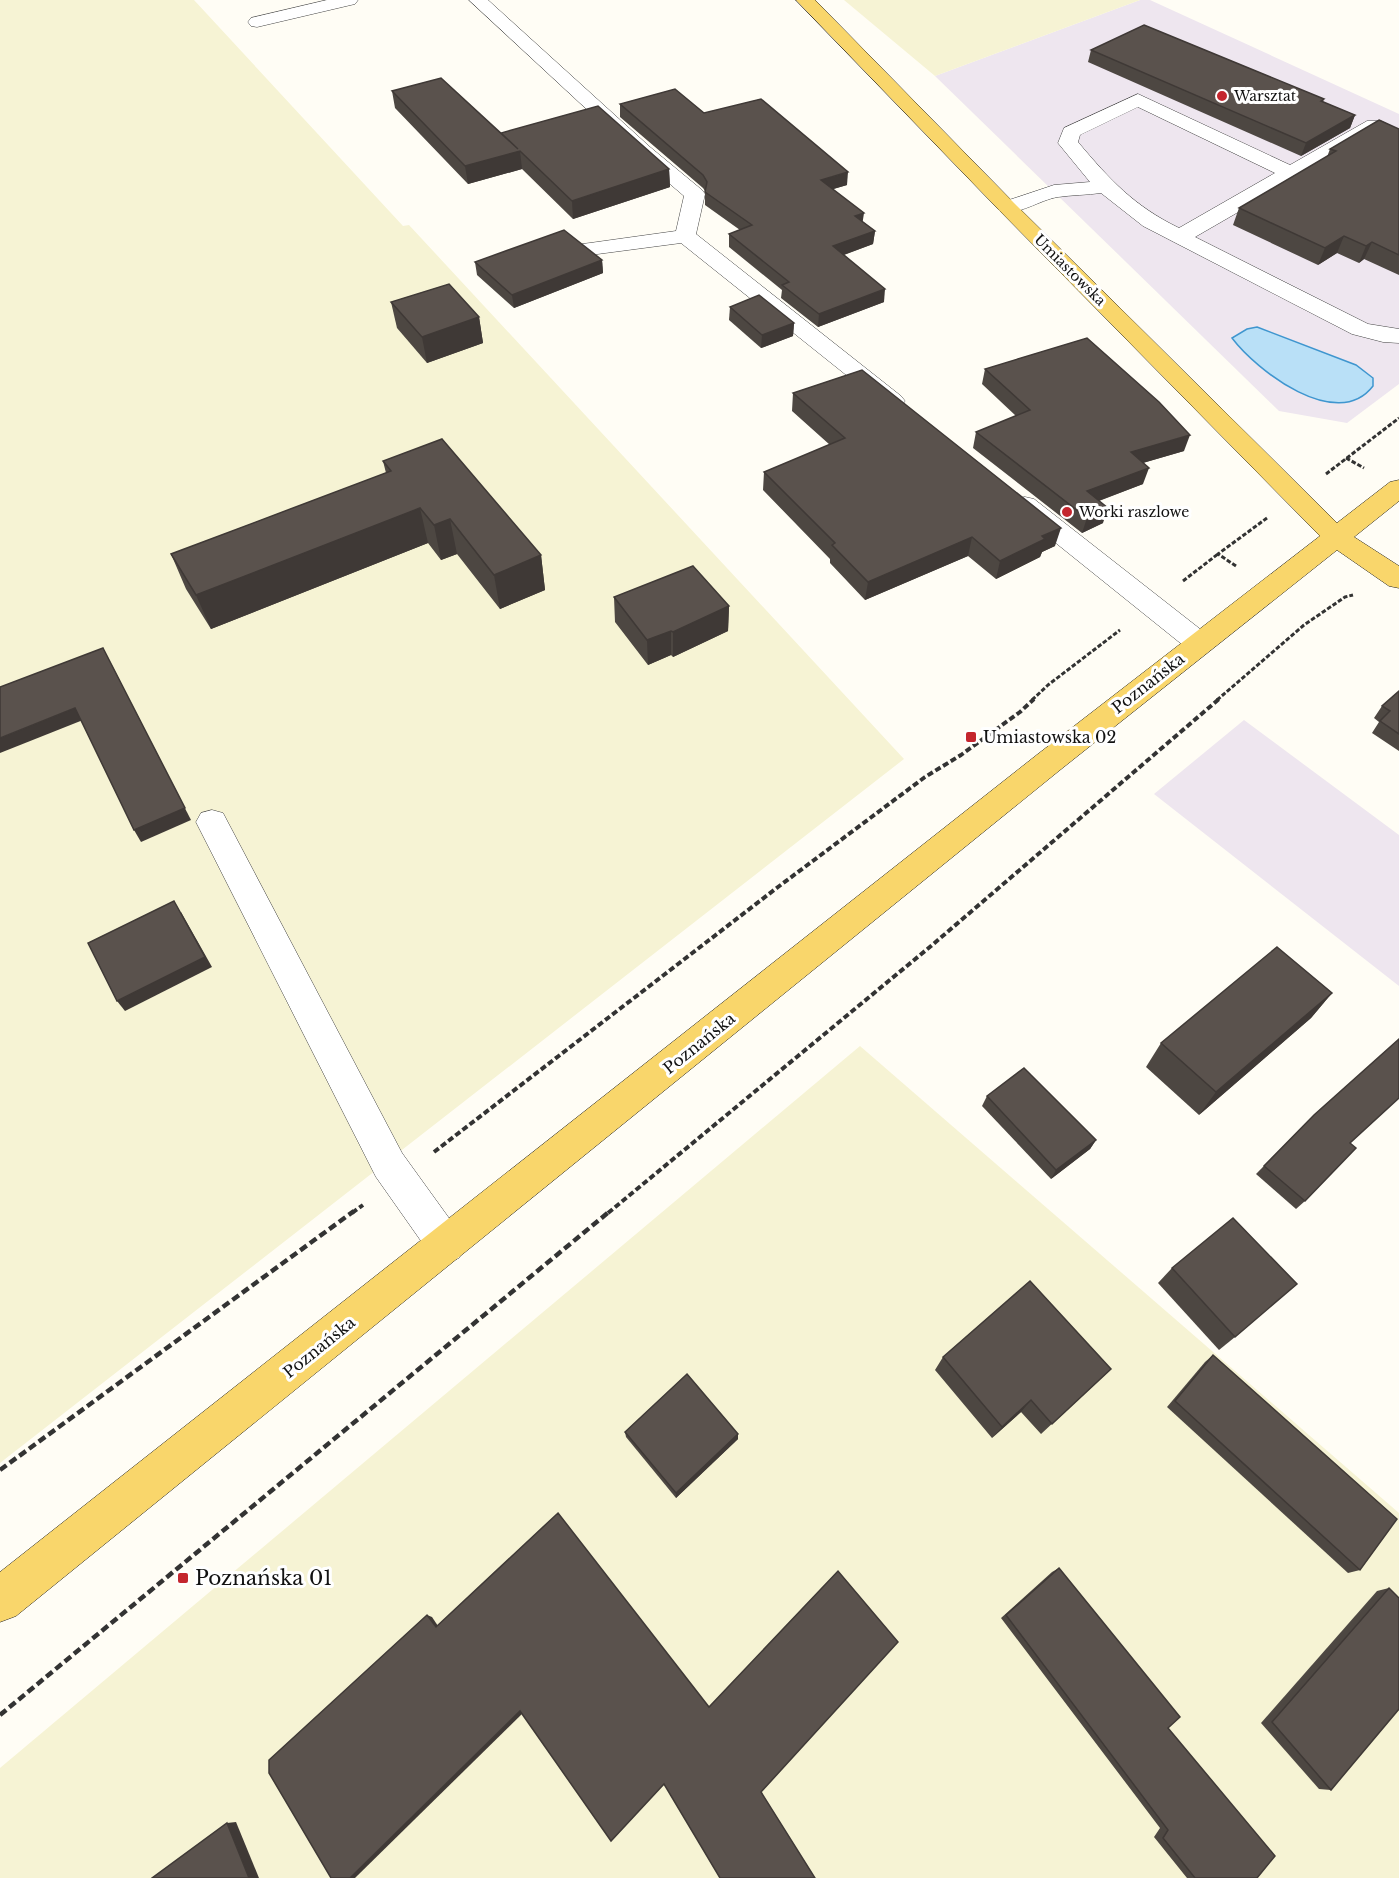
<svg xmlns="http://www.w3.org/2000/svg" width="1399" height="1878" font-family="'Libre Baskerville',serif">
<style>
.industrial{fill:#eee6ef}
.farmland{fill:#f6f3d4}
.water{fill:#b9e0f7;stroke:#3f96cf;stroke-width:1.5}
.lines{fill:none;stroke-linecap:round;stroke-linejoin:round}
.minor-casing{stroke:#444;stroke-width:1}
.major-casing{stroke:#222;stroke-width:1}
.path-far2{stroke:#333;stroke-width:3;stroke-dasharray:4.5 2;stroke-linecap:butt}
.path-far1{stroke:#333;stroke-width:4;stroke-dasharray:6 3;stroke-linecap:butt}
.path{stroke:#333;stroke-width:4.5;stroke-dasharray:8 4;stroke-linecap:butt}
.minor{fill:#fff;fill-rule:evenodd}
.major{fill:#f9d66b;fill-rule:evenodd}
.wall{fill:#4d4742}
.shaded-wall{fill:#3f3936}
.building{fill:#5a524d;stroke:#3f3936;stroke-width:1.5}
.poi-dot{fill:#c4262e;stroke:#fff;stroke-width:2}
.labels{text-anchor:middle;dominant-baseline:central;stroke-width:6;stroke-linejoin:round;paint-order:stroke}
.far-poi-label{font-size:14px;fill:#111;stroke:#fff;text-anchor:start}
.far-street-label{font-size:14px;fill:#111;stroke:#fff}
.street-label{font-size:16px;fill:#111;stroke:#fff}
.poi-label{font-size:16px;fill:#111;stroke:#fff;text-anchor:start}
.near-poi-label{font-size:20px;fill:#111;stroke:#fff;text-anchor:start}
</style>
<rect width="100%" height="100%" fill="#fffdf5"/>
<g class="industrial">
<path d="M1140,0h10l249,114v270l-52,39 -68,-12 -344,-335z"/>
<path d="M1244,720l155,115v151l-245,-192z"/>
</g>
<g class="farmland">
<path d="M0,0h194l209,226 6,-1 495,534 -904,704z"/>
<path d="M844,0h296l-205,76z"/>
<path d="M860,1046l539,467v365h-1399v-110z"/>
</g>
<path class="water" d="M1257,327l99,38 17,13v8c-36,47 -117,-16 -141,-48l15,-9z"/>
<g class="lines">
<g class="minor-casing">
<g id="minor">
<path d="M327,0h31l-3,4 -98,23 -6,-1 -3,-4 3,-4z"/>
<path d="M469,0h19l162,147 52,43 3,4 -9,40 205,162 4,5 -4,5 -8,2 -8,-2 -204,-163 -91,12 -8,-1 -3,-5 3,-5 8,-1 86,-12 8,-35 -48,-41z"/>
<path d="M1138,94l152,71 77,-44h14l18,9v13l-24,-10 -180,104 173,87 31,5v14l-16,-1 -31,-8 -209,-108 -42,-33c-14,2 -29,2 -43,4 -19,3 -39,19 -58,14l-3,-4 3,-4 54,-18 36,-3 -32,-39 6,-15zM1138,107l137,66 -96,55c-45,-22 -69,-48 -101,-86l2,-7z"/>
<path d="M1025,497l9,2 175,137 4,7 -4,7 -10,3 -10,-3 -173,-139 -4,-6 4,-6z"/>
<path d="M212,810l11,3 179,340 57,79 6,13 -6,13 -13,5 -13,-5 -57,-81 -180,-355 5,-9z"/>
</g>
</g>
<g class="major-casing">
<path id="major" d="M796,0h19l199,203 323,320 53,-41 9,-2v21l-45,36 45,29v22l-10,-2 -52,-36 -277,220 -1044,846 -16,6v-50l1038,-818 282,-218 -320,-325z"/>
</g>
<g class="path-far2">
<path d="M1346,458l18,10"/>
<path d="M1326,474l73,-56"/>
<path d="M1236,566l-18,-12 49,-36"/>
<path d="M1183,581l35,-27"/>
<path d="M1032,700l16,-15 72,-55"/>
<path d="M1217,700l87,-75 41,-28 8,-2"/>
</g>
<g class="path-far1">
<path d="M434,1152l344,-265 147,-110 36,-22 59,-43 14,-13"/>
<path d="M352,1213l11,-8"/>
<path d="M608,1213l323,-267 288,-247"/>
</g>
<g class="path">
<path d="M0,1470l354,-259"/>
<path d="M0,1715l610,-504"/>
</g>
<use href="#minor" class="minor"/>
<use href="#major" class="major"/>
</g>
<g class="wall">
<path d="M1091,50l233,49 -1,3 32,13 -5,13 -49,28 -213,-94z"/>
<path d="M392,91l110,43 167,35 1,18 -97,32 -51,-50 -54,15 -73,-76z"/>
<path d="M620,104l84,9 143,72 -14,4 30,33 12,9 -2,13 -29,11 40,47 -66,25 -37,-29 1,-8 -53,-43v-13l11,-4 -35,-25v-14l-2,-3 -83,-71z"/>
<path d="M1399,129v146l-35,-16 -5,4 -22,-10 -19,12 -85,-40 6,-17 88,-51 3,-8z"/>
<path d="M602,260l1,13 -89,35 -37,-33 -2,-13z"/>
<path d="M391,302l88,15 4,26 -56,20 -30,-35z"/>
<path d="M730,307l64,16 -1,13 -32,12 -32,-28z"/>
<path d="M985,369l199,82 -41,12v21l-44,17 4,22 -21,10 -109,-85 3,-16 40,-16 -34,-32z"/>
<path d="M793,393l262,153 -13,6 -2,5 -44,22 -28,-23 -103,44 -35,-37v-4l-67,-69 1,-18 66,-27 -38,-34z"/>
<path d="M383,461l158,94 4,35 -45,19 -43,-55 -16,6 -13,-17 -217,86 -25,-40 -15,-35 215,-81z"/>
<path d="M614,597l115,9 -1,25 -55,26 -2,-2 -23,10 -33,-43z"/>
<path d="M1399,691v60l-27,-18 7,-11 -5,-4 8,-12z"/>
<path d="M1332,993l-21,25 -112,97 -53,-48 15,-24z"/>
<path d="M987,1096l109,44 -6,9 -39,30 -69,-73z"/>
<path d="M1314,1115l36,28 -45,58 -9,8 -40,-35z"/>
<path d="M1172,1268l63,69 -16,13 -61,-67z"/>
<path d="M1213,1355l147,215 -12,3 -181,-166 38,-45z"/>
<path d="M943,1357l168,12 -70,65 -20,-22 -29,26 -57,-68z"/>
<path d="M625,1432l113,2v5l-62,59 -50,-61z"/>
<path d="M1059,1568l109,160 89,150h-70l-33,-41 6,-9 -159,-210 51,-46z"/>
<path d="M1389,1588l-58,202 -12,-1 -58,-66 116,-132z"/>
</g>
<g class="shaded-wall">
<path d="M1355,115l-5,13 -49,28 5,-13z"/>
<path d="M520,151l2,18 -54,15 -3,-18z"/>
<path d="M669,169l1,18 -97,32 -1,-18z"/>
<path d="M848,172l-1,13 -27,8 1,-13z"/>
<path d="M864,213l-2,13 -7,-10z"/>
<path d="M875,231l-2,13 -41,15 1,-13z"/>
<path d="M1344,236l-7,17 -19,12 7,-17z"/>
<path d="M1372,242l-8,17 -5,4 7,-17z"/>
<path d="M602,260l1,13 -89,35 -2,-13z"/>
<path d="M885,289l-1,13 -66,25 1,-13z"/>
<path d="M479,317l4,26 -56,20 -5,-26z"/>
<path d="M794,323l-1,13 -32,12 1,-13z"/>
<path d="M1190,435l-6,16 -59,17 6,-16z"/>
<path d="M1149,468l-6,16 -61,23 5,-16z"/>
<path d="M420,508l8,35 -217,86 -15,-34z"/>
<path d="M1108,508l-5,15 -21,10 5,-15z"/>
<path d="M450,519l7,35 -16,6 -7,-35z"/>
<path d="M1061,528l-6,18 -13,6 -2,5 -44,22 4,-18 42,-25z"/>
<path d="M972,537l-4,19 -103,44 3,-18z"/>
<path d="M541,555l4,35 -45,19 -6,-34z"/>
<path d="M729,606l-1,25 -55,26v-25z"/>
<path d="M671,631v24l-23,10 -1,-25z"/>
<path d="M103,648l88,172 -50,22 -7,-12z"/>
<path d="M75,708l8,12 -83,33v-15z"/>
<path d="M181,912l31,55 -87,44 -8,-10z"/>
<path d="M1332,993l-21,25 -112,97 17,-23z"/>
<path d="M1096,1140l-6,9 -39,30 5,-9z"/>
<path d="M1031,1400l-10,12 -29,26 10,-11z"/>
<path d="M738,1434v5l-62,59v-5z"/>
<path d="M427,1615l5,2 8,12 -4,-2z"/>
<path d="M520,1711l4,1 -169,166h-5z"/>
<path d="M236,1822l23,56h-10l-22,-55z"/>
</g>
<g class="building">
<path d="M1144,25l180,74 -3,2 34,14 -49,28 -215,-93z"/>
<path d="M441,78l77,71 -17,-16 97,-27 71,63 -97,32 -52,-50 -55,15 -73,-75z"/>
<path d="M675,89l29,24 57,-14 87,73 -27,8 43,33 -9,3 20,15 -42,15 52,43 -66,25 -37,-29 7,-3 -60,-48 23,-9 -47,-33 2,-10 -4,-7 -83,-71z"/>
<path d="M1379,120l20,9v126l-27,-13 -6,4 -22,-10 -19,12 -86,-40 97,-57 -6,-2z"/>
<path d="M564,230l38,30 -90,35 -37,-33z"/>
<path d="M449,284l30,33 -57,20 -31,-35z"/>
<path d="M759,295l35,28 -32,12 -32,-28z"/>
<path d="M1087,338l72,64 31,33 -59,17 18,16 -62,23 21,17 -21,10 -111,-86 54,-22 -45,-41z"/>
<path d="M862,370l199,158 -19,8 3,3 -45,22 -28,-24 -104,45 -36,-37 3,-2 -71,-71 81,-34 -52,-45z"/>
<path d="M442,439l99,116 -47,20 -44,-56 -16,6 -14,-17 -224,87 -25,-41 220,-83 -8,-10z"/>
<path d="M693,566l36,40 -56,26 -2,-1 -24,9 -33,-43z"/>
<path d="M103,648l82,160 -51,22 -59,-122 -75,30v-51z"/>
<path d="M1399,691v43l-19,-13 10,-10 -8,-5z"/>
<path d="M174,901l31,56 -88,44 -29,-58z"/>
<path d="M1277,947l55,46 -116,99 -55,-49z"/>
<path d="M1399,1039v59l-49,45 6,5 -51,53 -41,-35 50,-51z"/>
<path d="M1024,1068l72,72 -40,30 -69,-74z"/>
<path d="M1233,1218l64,66 -62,53 -63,-69z"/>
<path d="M1030,1281l81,88 -59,55 -21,-24 -29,27 -59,-70z"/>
<path d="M1213,1355l184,164 -37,51 -185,-169z"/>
<path d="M687,1374l51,60 -62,59 -51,-61z"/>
<path d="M558,1513l151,194 129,-136 60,71 -137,150 54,86h-95l-56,-94 -53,57 -91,-130 -170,167h-19l-62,-105v-13l158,-145 9,12z"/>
<path d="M1059,1568l121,149 -12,11 107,128 -18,22h-62l-32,-40 5,-8 -162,-215z"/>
<path d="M1389,1588l10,10v111l-68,81 -59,-68z"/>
<path d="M227,1823l22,55h-97z"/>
</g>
<g class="poi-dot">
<circle cx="1222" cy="96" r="6"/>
<circle cx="1067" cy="512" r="6"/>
<rect x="965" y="731" width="12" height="12" rx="3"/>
<rect x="177" y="1572" width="12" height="12" rx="3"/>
</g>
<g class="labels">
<g class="far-poi-label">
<text x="1234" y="96">Warsztat</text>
<text x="1079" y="512">Worki raszlowe</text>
</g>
<g class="far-street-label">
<text transform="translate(1070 270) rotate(45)">Umiastowska</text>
</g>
<g class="street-label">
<text transform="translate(1148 683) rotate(-38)">Poznańska</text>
<text transform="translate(699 1043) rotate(-39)">Poznańska</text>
<text transform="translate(319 1347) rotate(-39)">Poznańska</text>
</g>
<g class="poi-label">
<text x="983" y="737">Umiastowska 02</text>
</g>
<g class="near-poi-label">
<text x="195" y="1578">Poznańska 01</text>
</g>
</g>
</svg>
